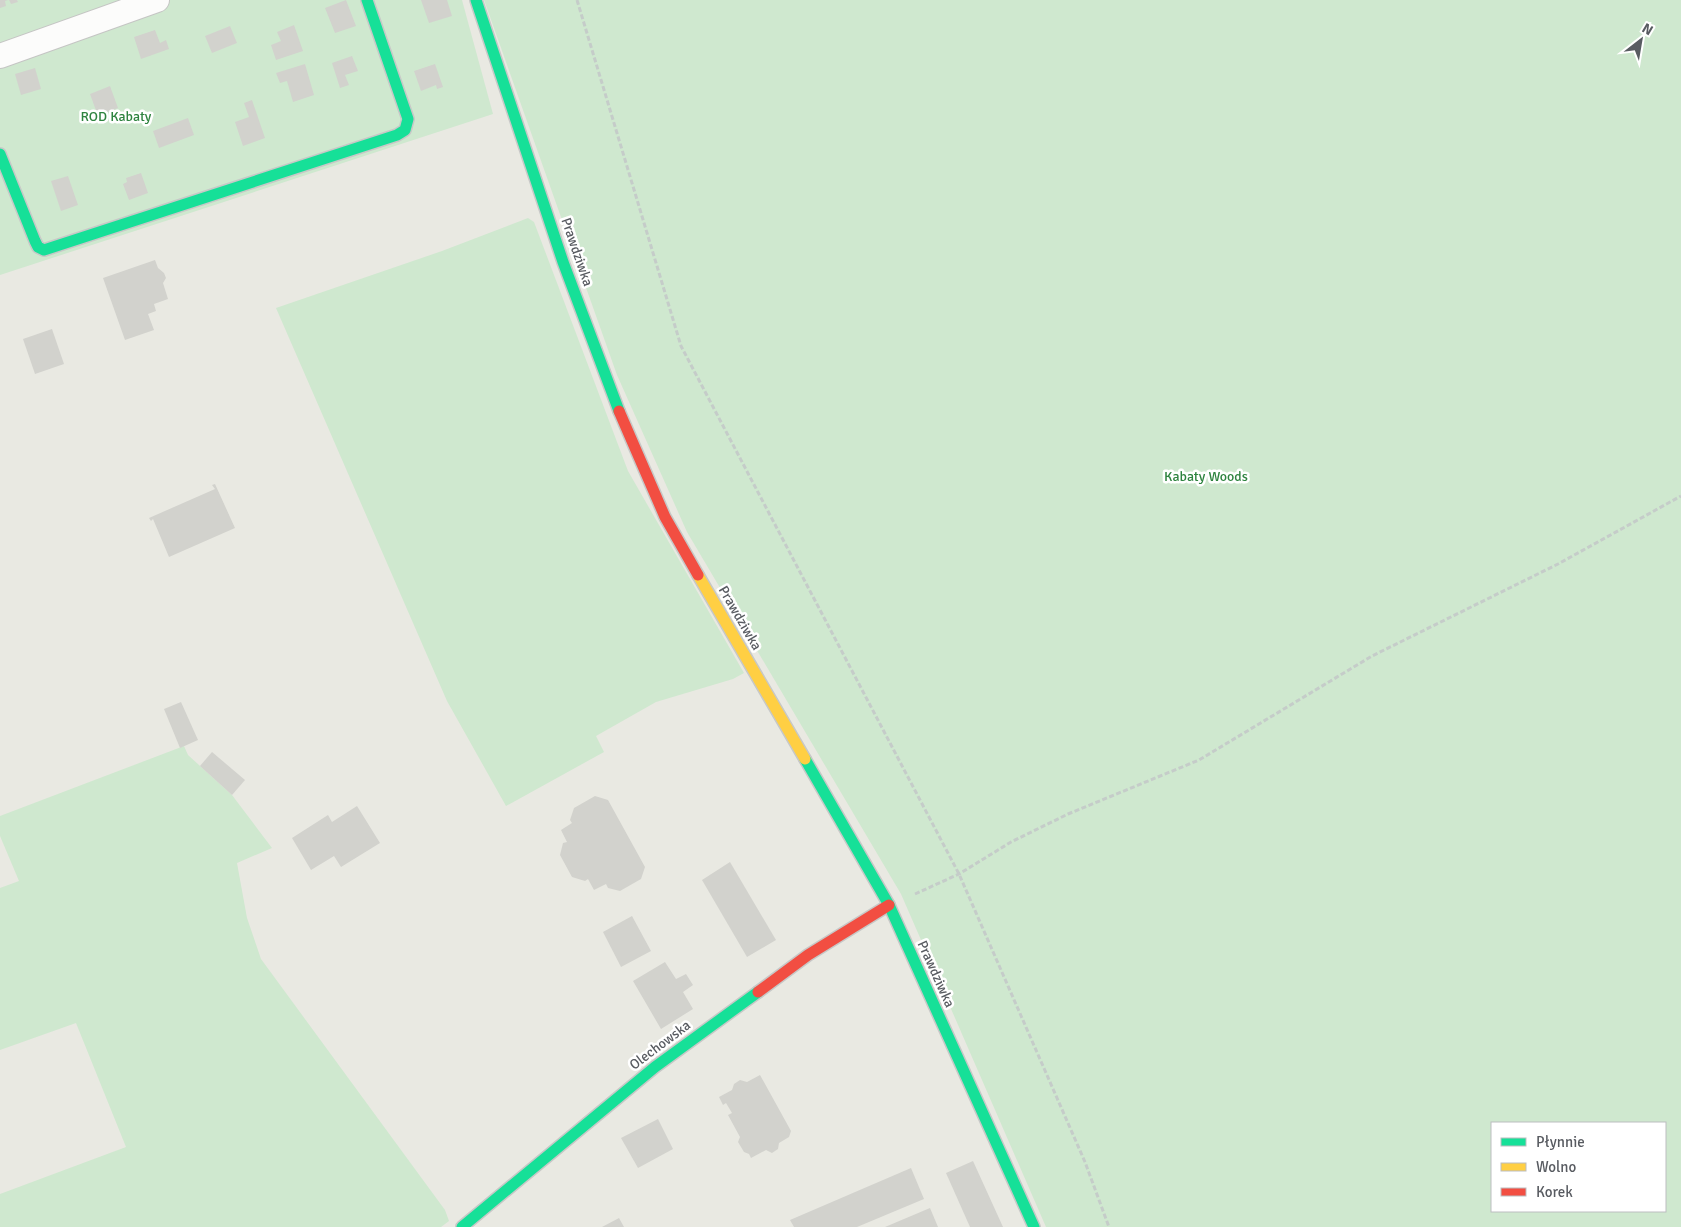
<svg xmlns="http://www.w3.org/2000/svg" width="1681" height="1227" font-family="Signika,sans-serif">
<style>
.green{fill:#cfe8cf;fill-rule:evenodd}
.building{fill:#d2d2cd}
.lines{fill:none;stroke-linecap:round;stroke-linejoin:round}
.street-casing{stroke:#c5c5c4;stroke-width:26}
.fast-casing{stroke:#c7c8c7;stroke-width:14}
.slow-casing{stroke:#c7c8c7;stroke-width:14}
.jam-casing{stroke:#c7c8c7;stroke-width:14}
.path{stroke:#c5ccc9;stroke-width:3;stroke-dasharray:5 2.5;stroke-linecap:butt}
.street{stroke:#fcfcfb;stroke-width:24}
.fast{stroke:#16e098;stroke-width:11}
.slow{stroke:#ffcf43;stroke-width:11}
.jam{stroke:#f24e42;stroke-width:11}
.labels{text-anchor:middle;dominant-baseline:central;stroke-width:5;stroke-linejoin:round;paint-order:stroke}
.park-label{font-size:14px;fill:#2e833f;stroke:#fff}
.street-label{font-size:14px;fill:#585b61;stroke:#fff}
</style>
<rect width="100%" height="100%" fill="#e9e9e2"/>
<g class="green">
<path d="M0,0h462l31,114 -493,161z"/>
<path d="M484,0h1197v1227h-635l-145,-333 -214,-362 -70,-157zM1492,1123h173v88h-173z"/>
<path d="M528,218l6,4 94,249 116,202 -11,6 -77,23 -60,34 8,16 -98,54 -59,-105 -171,-393 166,-57z"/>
<path d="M184,746l4,9 44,40 40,53 -35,15 10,55 14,41 184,251 4,11 -8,6h-441v-33l126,-47 -50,-124 -76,27v-162l19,-7 -19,-45v-20z"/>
</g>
<g class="building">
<path d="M0,0h8l-3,1 1,5 -6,2z"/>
<path d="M9,0h8l1,2 -7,2z"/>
<path d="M346,0l10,26 -21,7 -10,-25z"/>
<path d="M421,0h26l5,16 -23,7z"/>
<path d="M294,25l9,26 -27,9 -5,-15 10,-4 -4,-9z"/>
<path d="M230,26l7,17 -25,10 -7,-17z"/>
<path d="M155,30l5,13 6,-3 3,9 -28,10 -7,-22z"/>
<path d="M352,56l6,15 -13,4 4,10 -9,3 -8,-25z"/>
<path d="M305,64l9,31 -21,7 -6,-21 -7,2 -4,-10z"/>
<path d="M435,64l8,23 -6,2 -1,-4 -15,6 -7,-20z"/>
<path d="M35,68l6,21 -20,6 -6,-21z"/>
<path d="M110,86l8,22 -20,8 -8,-22z"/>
<path d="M252,100l13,38 -22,8 -8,-24 14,-5 -5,-14z"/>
<path d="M188,118l6,17 -35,13 -6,-17z"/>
<path d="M141,173l7,20 -19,7 -6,-16 4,-2 -1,-4z"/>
<path d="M68,176l10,29 -17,6 -10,-30z"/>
<path d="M155,260l3,8 6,5 2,5 -3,5 5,16 -14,5 2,7 -8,3 6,16 -29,10 -22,-62z"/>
<path d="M52,329l12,35 -29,10 -12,-35z"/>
<path d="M215,484l20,44 -66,29 -16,-38 -2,2 -2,-3 66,-29 -3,-4z"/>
<path d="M181,702l17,38 -18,8 -16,-39z"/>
<path d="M212,752l33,28 -13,15 -32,-29z"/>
<path d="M595,796l13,4 37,67 -4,12 -21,12 -12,-3 -2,-4 -12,6 -6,-11 -3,2 -13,-4 -12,-22 3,-12 4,-1 -6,-12 11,-7 -2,-3 4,-12z"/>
<path d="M357,806l23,37 -39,24 -7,-11 -23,14 -19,-32 36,-23 4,7z"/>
<path d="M730,862l46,78 -29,17 -45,-77z"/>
<path d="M632,916l19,35 -30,16 -18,-35z"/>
<path d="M665,962l11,17 10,-5 7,11 -10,7 10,17 -32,20 -28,-48z"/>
<path d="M760,1075l31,56 -2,6 -10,6 -1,6 -6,4 -6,-3 -15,8 -2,-4 -5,-2 -6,-10 2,-5 -12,-22 4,-2 -6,-10 -3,2 -4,-8 13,-7 2,-6 6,-4 7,2z"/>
<path d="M658,1119l15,30 -35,19 -17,-30z"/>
<path d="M973,1161l30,66h-33l-24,-54z"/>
<path d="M911,1168l13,31 -67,28h-63l-4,-7z"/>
<path d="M930,1208l8,19h-53z"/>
<path d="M619,1218l5,9h-22z"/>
</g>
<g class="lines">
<g class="street-casing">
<path id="street" d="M0,56l157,-56"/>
</g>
<g class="fast-casing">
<g id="fast">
<path d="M476,0l87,262 56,149"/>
<path d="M0,154l35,87 3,6 6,3 353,-115 8,-5 3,-11 -41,-119"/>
<path d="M805,759l84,146 145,322"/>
<path d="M462,1227l193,-160 103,-75"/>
</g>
</g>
<g class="slow-casing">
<path id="slow" d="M698,575l107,184"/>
</g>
<g class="jam-casing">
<g id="jam">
<path d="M619,411l46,106 33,58"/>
<path d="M758,992l50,-37 81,-50"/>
</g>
</g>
<g class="path">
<path d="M577,0l104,346 278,528 126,288 24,65"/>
<path d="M915,894l44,-20 52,-32 57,-28 131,-54 173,-104 186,-92 123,-68"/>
</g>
<use href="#street" class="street"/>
<use href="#fast" class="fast"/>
<use href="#slow" class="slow"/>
<use href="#jam" class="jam"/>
</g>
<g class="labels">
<g class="park-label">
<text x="116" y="116">ROD Kabaty</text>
<text x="1206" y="476">Kabaty Woods</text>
</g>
<g class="street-label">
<text transform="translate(577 252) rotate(71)">Prawdziwka</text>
<text transform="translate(740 618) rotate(60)">Prawdziwka</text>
<text transform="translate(936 974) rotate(66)">Prawdziwka</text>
<text transform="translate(660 1045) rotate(-37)">Olechowska</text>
</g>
</g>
<rect x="1491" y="1122" width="175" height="90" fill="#ffffff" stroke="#bcbdc0"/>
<rect x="1501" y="1138" width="25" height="8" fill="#16e098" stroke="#bcbdc0"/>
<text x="1536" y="1147" font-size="15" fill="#585b61">Płynnie</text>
<rect x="1501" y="1163" width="25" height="8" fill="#ffcf43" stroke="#bcbdc0"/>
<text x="1536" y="1172" font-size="15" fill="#585b61">Wolno</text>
<rect x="1501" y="1188" width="25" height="8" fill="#f24e42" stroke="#bcbdc0"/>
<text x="1536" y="1197" font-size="15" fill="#585b61">Korek</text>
<g transform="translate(1641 40) rotate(31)" stroke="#ffffff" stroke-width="4" paint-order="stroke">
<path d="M0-4L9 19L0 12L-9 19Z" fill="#585b61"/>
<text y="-8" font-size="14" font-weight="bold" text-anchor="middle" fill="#585b61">N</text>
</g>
</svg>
